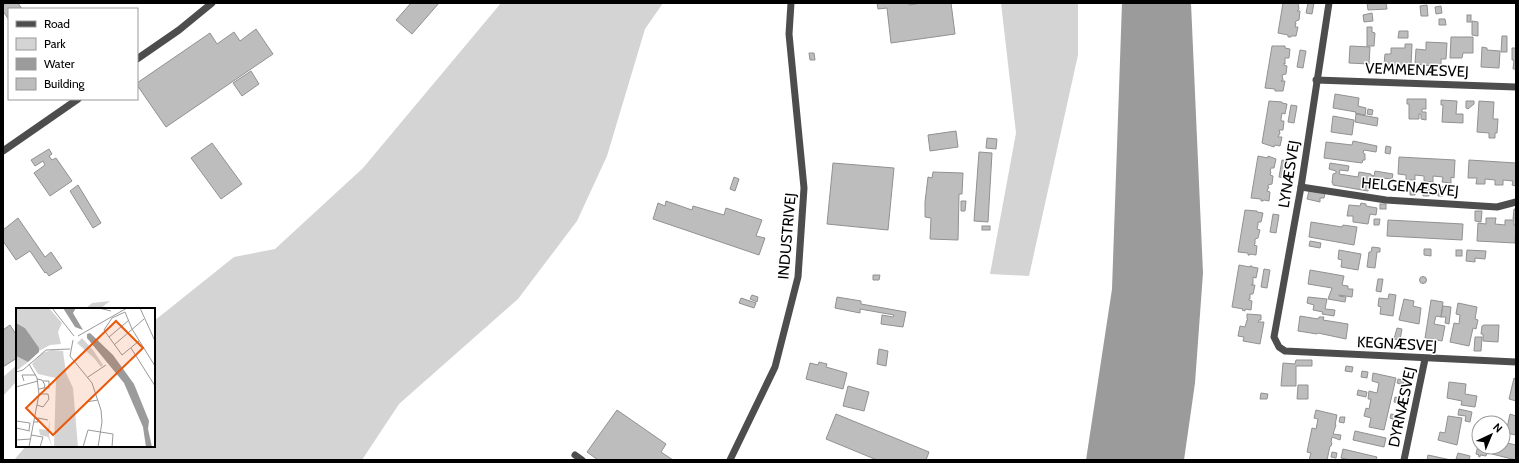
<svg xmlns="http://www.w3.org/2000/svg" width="1519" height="463" font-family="Cabin,sans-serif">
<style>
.green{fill:#d4d4d4}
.water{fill:#9b9b9b}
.building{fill:#bdbdbd;stroke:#919191}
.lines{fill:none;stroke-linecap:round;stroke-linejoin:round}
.minor{stroke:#4d4d4d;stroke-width:7}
.labels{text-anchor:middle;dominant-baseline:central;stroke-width:3;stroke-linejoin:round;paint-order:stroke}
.street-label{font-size:15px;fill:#000;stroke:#fff}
.inset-road{fill:none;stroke:#999;stroke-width:1}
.view{fill:#e8590c;fill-opacity:0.15;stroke:#e8590c;stroke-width:2}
.inset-edge{fill:none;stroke:#000;stroke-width:2}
</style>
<rect width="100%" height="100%" fill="#fff"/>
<g class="green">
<path d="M501,3h162l-18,26 -38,127 -30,65 -59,78 -119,105 -37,56h-348l12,-14h128v-125l80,-64 41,-8 88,-81z"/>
<path d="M1001,3h77v52l-49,221 -39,-2 26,-141z"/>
<path d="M110,301l-10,8h-15l7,-6z"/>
<path d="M17,365v16l-14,15v-19z"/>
</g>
<path class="water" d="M1122,3h69l12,270 -8,110 -11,77h-98l26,-171z"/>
<g class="building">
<path d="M6,3h12l4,6h-13v11l-6,-9v-6z"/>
<path d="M411,3h28l-27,31 -16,-14z"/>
<path d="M877,3h32v2l12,-2h30l4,31 -64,9 -4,-35 -9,1z"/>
<path d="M1283,3h19h-4l1,6 -2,2h3l-1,9 -3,1 -1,2h1l-1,4h3l-2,9h-5v1h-3v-2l-10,-2z"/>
<path d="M1308,3h6l-2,11 -6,-1z"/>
<path d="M1367,3h19l1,6 -19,1z"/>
<path d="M1427,5l1,11h-7l-1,-10z"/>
<path d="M1441,6l1,7 -6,1 -1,-7z"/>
<path d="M1372,13l1,8 -9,1 -1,-7z"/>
<rect x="1467" y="15" width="4" height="7"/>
<path d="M1439,19h6l1,6h-7z"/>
<path d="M1472,21l6,1v14l-6,-1z"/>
<path d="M1367,27h5v5l3,1 -1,13h-7z"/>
<path d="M256,29l17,25 -107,73 -29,-42v-2l73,-50 7,11 17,-12 6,9z"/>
<path d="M1399,31h9v7h-10z"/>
<path d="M1502,36h5v16h-6z"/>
<path d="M1451,37h22v16h-10l-1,5h-12z"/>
<path d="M1426,42l21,1 -1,16h-5v8l-26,-3 1,-15 10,1z"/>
<path d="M1405,44h7l-1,22 -27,-1 1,-11h6v-6h14z"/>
<path d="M1272,46h13v2l5,1 -1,9h-4v6l-1,-1v2l3,1 -1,8 -4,1 1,5 -2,1h4l-2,10h-8v-2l-10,-1z"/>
<path d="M1350,46l20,1 -1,17 -20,-1z"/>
<path d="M1482,47l5,1v2l13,1 -1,17 -18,-1z"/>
<path d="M1512,48h4v21h-3l1,-9h-2z"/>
<path d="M1300,50l6,1 -3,17 -6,-1z"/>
<path d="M809,53h5l1,7h-5z"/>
<path d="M251,71l8,13 -17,12 -9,-13z"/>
<path d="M1335,94l24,4 -1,8 8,2 -1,7 -10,-2 1,-1 -23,-4z"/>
<path d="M1407,99h19v10h-4v3h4v8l-5,-1v-5h-2v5h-10v-15h-2z"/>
<path d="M1441,100l16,1 -1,13h7v9l-21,-1 1,-17h-2z"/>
<path d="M1269,101l13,1v1l5,1 -2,10 -3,-1 -1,6v2h3l-1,9h-4l1,3 -2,4h4l-2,9 -5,-1 -1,2 -12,-4z"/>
<path d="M1466,101h8v3l-6,5 -2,-1z"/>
<path d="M1479,101l15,1 -1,17h5l-1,14h-2v5h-6v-5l-12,-1z"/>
<path d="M1291,105l6,1 -3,17 -6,-1z"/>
<path d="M1368,109l5,1 -1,5 -5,-1z"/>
<path d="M1356,114l22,4 -1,8 -22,-4z"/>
<path d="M1333,116l21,4 -2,15 -21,-3z"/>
<path d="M956,131l2,16 -28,4 -2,-16z"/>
<path d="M987,138l10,1 -1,10 -10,-1z"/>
<path d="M1353,141l24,5 -1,6 -12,-2 -1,3 2,1v6h-2l-1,3 -38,-5 2,-16 26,3z"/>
<path d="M212,143l30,41 -21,15 -30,-41z"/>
<path d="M1386,146l5,1 -1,7 -5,-1z"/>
<path d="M49,149l3,5 -3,2 3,4 4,-2 16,23 -22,15 -16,-23 11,-8 -2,-4 -8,5 -4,-6z"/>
<path d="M979,152l13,1 -4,69 -14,-1z"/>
<path d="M1258,156l10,2v-2l8,3 -2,9h-3l-1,3 1,1 -1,3 3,1 -1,8 -4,1v2h1l-2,4 3,1 -1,9 -5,-1 -1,1h-2v-2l-10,-1z"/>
<path d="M1399,157l56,3 -1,18 -3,-1v6l-9,-1 1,-5 -10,-1v6l-9,-1v-5l-9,-1v5h-9v-5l-8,-1z"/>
<path d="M1282,160l6,1 -3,17 -6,-1z"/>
<path d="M1469,160l47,3v23l-4,-1 1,-4 -10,-1v5h-8v-5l-10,-1v5h-9l1,-6h-9z"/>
<path d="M833,163l61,5 -6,62 -61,-6z"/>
<path d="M1330,163l19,3 -1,5 -8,-1 -1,4 19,3 1,-5 12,2v1l3,1 1,-5 18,3 -1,5 -11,-1 -1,6 -10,-1 -2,8 -35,-6v-2h-1l1,-9 3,-1v-2l-7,-2z"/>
<path d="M933,172l30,1 -1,21h-3l-1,46 -28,-1 1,-21 -6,-1v-15l3,-25 4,1z"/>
<path d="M734,177l5,2 -4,12 -5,-2z"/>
<path d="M1410,184l6,1 -1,10h-5z"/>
<path d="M78,185l23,38 -8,5 -23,-37z"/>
<path d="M1423,185l7,1 -1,10h-6z"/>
<path d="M1438,186l5,1v9h-5z"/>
<path d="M1309,191l16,2 -1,5h-4v4l-13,-3z"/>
<path d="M666,201l26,9 1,-4 31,9 2,-7 36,12 -6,16 9,2 -6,17 -106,-36 5,-16 7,3z"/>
<path d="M961,201h5l-1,10h-4z"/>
<path d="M1361,203l5,1v2l11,2 -1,7 -6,-1 -2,10 -15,-2v-6h-6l2,-11 11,1z"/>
<rect x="1380" y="204" width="6" height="5"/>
<path d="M1514,209h2v10h-3z"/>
<path d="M1245,210l12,1v1l6,1 -2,9h-3v3l-1,4 3,1 -2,8 -3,1v5l-1,1 3,1 -1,9 -6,-1v1h-2v-2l-10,-1z"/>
<path d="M1475,211h7l-1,11 -6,-1z"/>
<path d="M1273,214l6,1 -3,18 -6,-1z"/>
<path d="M18,218l27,39 6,-5 11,16 -13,8 -3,-4 -1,1 -15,-22 -14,9 -13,-19v-11z"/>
<path d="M1486,218h10l-1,6 10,1v-5h9v5h2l-1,18 -38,-2 1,-18 8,1z"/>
<path d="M1374,219h6l-1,6h-5z"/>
<path d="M1388,220l75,4 -1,16 -75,-4z"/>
<path d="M1311,222l31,5 1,-2 14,2 -3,18 -45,-8z"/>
<rect x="982" y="226" width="8" height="4"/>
<path d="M1310,241l11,2 -1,5 -11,-2z"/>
<path d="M1372,247l8,1v4h-3l-2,16 -8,-1 2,-15h2z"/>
<path d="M1424,249h7v7l-7,-1z"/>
<path d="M1339,250l22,4 -3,16 -17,-3 1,-7 -4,-1z"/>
<rect x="1456" y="250" width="6" height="6"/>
<path d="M1467,250l19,1 -1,8 -10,-1v4l-9,-1z"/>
<path d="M1239,265l11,2v-1h2v1l6,1 -2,10 -3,-1v7l-2,1h4l-2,9h-3v5h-1v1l3,1 -1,9 -6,-1v2l-3,-1 1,-1 -11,-2z"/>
<path d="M1264,269l6,1 -3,18 -6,-1z"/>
<path d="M1310,270l34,6 -2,9 6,1v3h5l-1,8 -13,-2v1l7,1 -1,5 -17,-3 4,-11 -24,-4z"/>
<path d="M873,275h7l-1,5h-6z"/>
<circle cx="1423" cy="280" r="3.5"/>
<path d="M1378,279h5l-2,13 -5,-1z"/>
<path d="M1389,294l7,1 -3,21 -13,-2 1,-7 -3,-1 1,-8 9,1z"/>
<path d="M752,295l6,2 -1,5 -7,-3z"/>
<path d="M837,297l24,4v3l45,8 -3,15 -22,-3 1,-9 11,2 1,-2 -34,-6v4l-25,-5z"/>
<path d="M1308,297l19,2 -2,10 10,1 -1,6 -12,-2 1,-2 -10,-2 1,-5 -7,-2z"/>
<path d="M741,298l15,5 -2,5 -15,-5z"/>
<path d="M1404,299l10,2 -1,5 8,2 -2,16 -20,-4z"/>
<path d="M1431,300l12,2 -2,15 -5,-1 -2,8 11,2 -3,15 -17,-3z"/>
<path d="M1458,303l19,4 -2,12 3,1 -2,9 -3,-1 -4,18 -19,-4 4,-19 5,1 1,-9 -4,-1z"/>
<path d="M1443,306l8,1 -2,17 -4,-1 1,-6h-5z"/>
<path d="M1247,314l14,1v5h-2l-1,2h6l-4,22 -17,-3 1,-4 -6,-1 2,-10 5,1 2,-7h1l-1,-1z"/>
<path d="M1300,316l18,3 1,-2h5l-1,3 25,4 -2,15 -28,-6 -1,1 -19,-3z"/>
<path d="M10,325l7,11v22l-14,9v-37z"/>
<path d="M1484,325h15l-1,17 -15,-1v-7h-2l1,-8z"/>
<path d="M1397,328l5,1 -2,11 -6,-1z"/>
<path d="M1475,337h7l-1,14h-7z"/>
<path d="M879,349l9,2 -2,15 -9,-2z"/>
<path d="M1296,360h16v6h-16v20h-15l2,-23 12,1z"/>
<path d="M819,362l8,2 -1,3 21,6 -4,16 -37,-10 4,-16 8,2z"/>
<path d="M1346,366l7,1 -1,5 -7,-1z"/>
<path d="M1362,371l6,1 -1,6 -6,-1z"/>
<path d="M1373,373l23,5 -12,52 -15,-3 2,-9 -7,-2 2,-8 3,1 2,-10h-3l1,-8 8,2 2,-10 -7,-2z"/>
<path d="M1514,378l2,1v22l-7,-2z"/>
<path d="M1398,379l6,1 -1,5 -6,-2z"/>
<path d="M1449,382l17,2 -1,10 12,2 -2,11 -14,-2 1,-4 -15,-3z"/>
<path d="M1298,385h10v14h-11z"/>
<path d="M848,386l21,6 -5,19 -21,-5z"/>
<path d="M1358,390l9,2 -1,5 -9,-2z"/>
<path d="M1261,393l7,1 -1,5h-7z"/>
<path d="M1395,397l5,1 -1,5 -5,-1z"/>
<path d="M1459,409l13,3 -2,10 -5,-1 1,-5 -8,-1z"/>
<path d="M617,410l49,34 -5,8 12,8h-75l-11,-8z"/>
<path d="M1316,410l21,5 -2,10h1l-3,9 8,1 -1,5 -8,-3 -1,5 1,1 -1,3h-1l-3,14h1h-19l2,-7 -4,-1 5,-24 4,1 2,-10 -4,-1z"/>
<path d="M836,414l93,38 -3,8h-49l-51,-21z"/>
<path d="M1391,414l6,1 -1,5 -6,-2z"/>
<path d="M1510,414l6,2v19l-10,-2z"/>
<path d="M1448,416l14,2 -5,27 -19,-5 2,-8 5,1z"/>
<path d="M1340,417h5l-1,6 -5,-1z"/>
<path d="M1355,431l31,7 -2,9 -31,-7z"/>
<path d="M1479,441v6h9l-2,9 -6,-1v2l-2,-1 1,-1 -3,-1z"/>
<path d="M1503,442l13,3v15l-24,-6 1,-7h10z"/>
<path d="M1343,449l34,8 -1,3h-25l-10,-2z"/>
<path d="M1332,452l5,1 -1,5 -5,-1z"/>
<path d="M1458,453l12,3 -1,4 -13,-1z"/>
<path d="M1428,455l23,5h-24z"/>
</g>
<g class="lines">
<g class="minor">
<path d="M1329,3l-28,184 -27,150 5,10 6,4 231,11"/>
<path d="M137,59l42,-29 33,-27"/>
<path d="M1316,80l200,7"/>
<path d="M3,151l75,-52"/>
<path d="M1301,187l85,13 111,7 19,-5"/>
<path d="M575,455l7,5"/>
<path d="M730,460l45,-93 23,-90 6,-89 -15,-154 2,-31"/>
<path d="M1404,460l21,-101"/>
</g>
</g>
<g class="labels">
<g class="street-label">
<text transform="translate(1417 70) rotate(2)">VEMMENÆSVEJ</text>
<text transform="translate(1289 174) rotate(-81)">LYNÆSVEJ</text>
<text transform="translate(1410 187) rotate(5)">HELGENÆSVEJ</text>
<text transform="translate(787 236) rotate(-85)">INDUSTRIVEJ</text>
<text transform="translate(1397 344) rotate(3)">KEGNÆSVEJ</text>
<text transform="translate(1402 407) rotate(-78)">DYRNÆSVEJ</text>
</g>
</g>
<g transform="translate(16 308)">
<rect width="139" height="139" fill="#fff"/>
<path d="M0,0h33l13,15 -4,9 3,12 -11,1 -11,6 -14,-23 -9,-5zM66,30l11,12 10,15 -2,2 -7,-9 -17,-15zM36,42l11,1 3,22 7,15 5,59h-24l2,-69 -18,-4 -6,-10 10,-11zM0,48l12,6 -12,9zM34,111l-1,16 3,12 -4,-10 -8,-2 -1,-6 9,1z" fill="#d4d4d4"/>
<path d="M47,0h13l-3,5 10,17 -8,-3zM0,15l9,5 14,20v4l-11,10 -12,-6zM74,25l23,22 21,29 15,37 -1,8 4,18h-6l-3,-20 -19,-44 -37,-45v-4z" fill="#9b9b9b"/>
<path class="inset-road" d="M36,0l22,28M83,0l12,3M124,0l15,33M62,28l49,-28M93,29l20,-17M57,32l-3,16 22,27 9,27 1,12 -4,25M123,33l-17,14 -18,-25 8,-12 13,-6 7,17 23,37M98,37l30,-26M115,40l24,38M0,64l7,-2 23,-20 24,-1M72,69l18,-12M21,71l5,1 3,5 -1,3 -5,1M8,73l-2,-6h14M27,73h6v7h-5M0,79l22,-6M70,94l12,-2M21,97l6,2 6,-8 -1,-5h-9M0,113l14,2 -1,7M18,114h4v-4l10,2M0,120l14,3M15,127l12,2 -3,10M0,132l15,-1M13,139l10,-53 -2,-16 -8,-14M67,139l5,-17 25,4 -1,13"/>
<path class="view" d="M100,13l27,27 -90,87 -27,-27z"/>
<rect width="139" height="139" class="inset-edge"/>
</g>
<rect width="1519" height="463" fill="none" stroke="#000000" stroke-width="8"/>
<rect x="8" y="8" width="130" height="92" fill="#ffffff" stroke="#999999"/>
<rect x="16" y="21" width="20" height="6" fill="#4d4d4d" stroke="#999999"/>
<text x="44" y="28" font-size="12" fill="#000000">Road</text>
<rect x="16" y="38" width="20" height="12" fill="#d4d4d4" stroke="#999999"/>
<text x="44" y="48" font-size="12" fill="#000000">Park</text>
<rect x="16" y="58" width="20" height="12" fill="#9b9b9b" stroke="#999999"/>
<text x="44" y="68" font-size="12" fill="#000000">Water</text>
<rect x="16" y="78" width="20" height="12" fill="#bdbdbd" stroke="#999999"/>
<text x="44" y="88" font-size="12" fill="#000000">Building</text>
<g transform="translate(1491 435) rotate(44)"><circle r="19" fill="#ffffff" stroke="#999999"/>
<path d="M0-3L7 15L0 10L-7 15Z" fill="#000000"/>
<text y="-6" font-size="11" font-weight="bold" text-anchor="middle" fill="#000000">N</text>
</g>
</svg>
